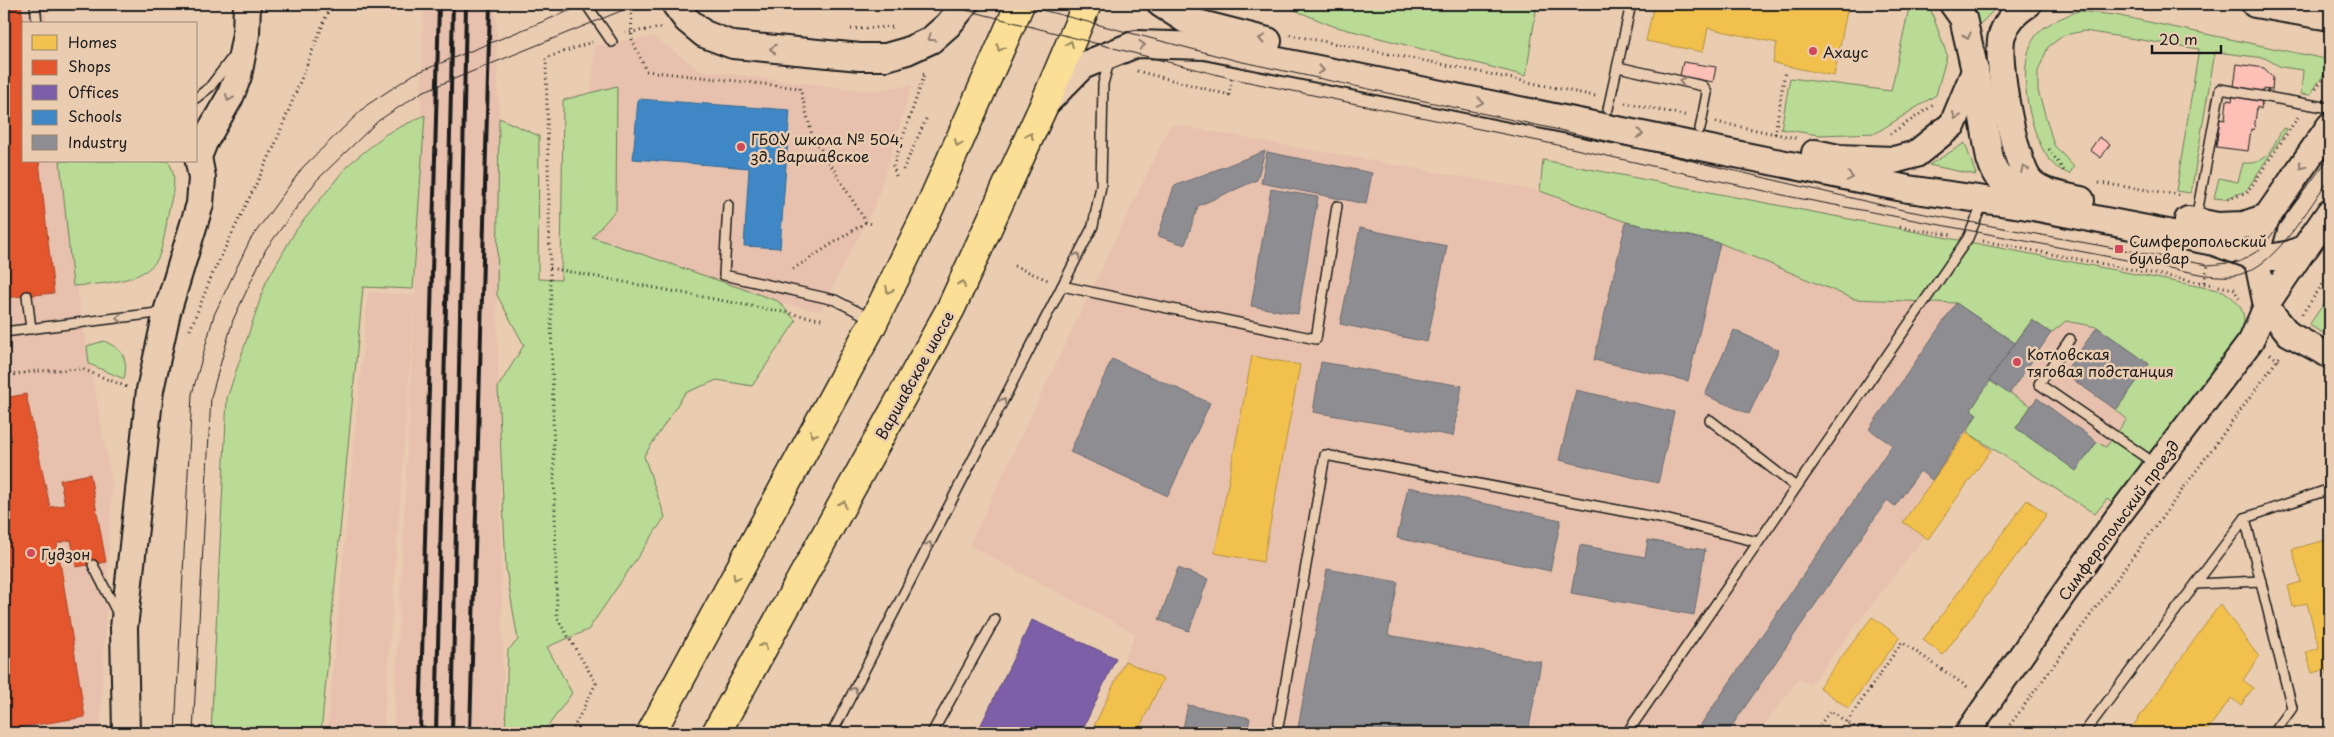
<svg xmlns="http://www.w3.org/2000/svg" width="2334" height="737" font-family="'Playpen Sans',sans-serif">
<style>
.built{fill:#e7c1ad}
.green{fill:#b9db95;stroke:#6a7c58}
.homes{fill:#f2c14e;stroke:#b2903f}
.shops{fill:#e4572e;stroke:#a84529}
.offices{fill:#7b5ea7;stroke:#5e4a7d}
.schools{fill:#3f88c5;stroke:#346892}
.industry{fill:#8d8d92;stroke:#6b6b6f}
.building{fill:#fcc0b7;stroke:#1c1c1c}
.lines{fill:none;stroke-linecap:round;stroke-linejoin:round}
.service-casing{stroke:#1c1c1c;stroke-width:12}
.tertiary-casing{stroke:#1c1c1c;stroke-width:28}
.secondary-casing{stroke:#1c1c1c;stroke-width:30}
.primary-casing{stroke:#1c1c1c;stroke-width:31}
.path{stroke:#1c1c1c;stroke-width:3;stroke-dasharray:1 4;stroke-linecap:butt}
.service{stroke:#eaccb1;stroke-width:9}
.tertiary{stroke:#eaccb1;stroke-width:24}
.secondary{stroke:#eaccb1;stroke-width:26}
.primary{stroke:#fbdf96;stroke-width:28}
.tram{stroke:#1c1c1c;stroke-width:1}
.rail{stroke:#1c1c1c;stroke-width:4}
.oneway{stroke:#8d7d6e}
.oneway2{stroke:#97875f}
.poi-dot{fill:#d1495b;stroke:#eaccb1;stroke-width:2}
.labels{text-anchor:middle;dominant-baseline:central;stroke-width:5;stroke-linejoin:round;paint-order:stroke}
.poi-label{font-size:15px;fill:#1c1c1c;stroke:#eaccb1;text-anchor:start}
.street-label{font-size:15px;fill:#1c1c1c;stroke:#eaccb1}
</style>
<rect width="100%" height="100%" fill="#eaccb1"/>
<filter id="ink" filterUnits="userSpaceOnUse"><feTurbulence type="fractalNoise" baseFrequency=".02" numOctaves="2"/><feDisplacementMap in="SourceGraphic" scale="10" xChannelSelector="R" yChannelSelector="G"/><feConvolveMatrix kernelMatrix="1 2 1 2 8 2 1 2 1" color-interpolation-filters="sRGB"/></filter>
<g filter="url(#ink)">
<g class="built">
<path d="M4,4h41l2,20h-23v137h39l15,134 34,190 -12,248h-96z"/>
<path d="M424,4h72l3,114 -2,177 7,438h-111l22,-434 -32,434h-56l41,-441 47,3z"/>
<path d="M653,36l46,34 172,21 41,-6 -36,118 -56,108 -236,-46 10,-219z"/>
<path d="M1171,124l369,67 672,118 -135,175 -73,-50 -194,251 -11,-6 -41,54h-669l47,-99 -167,-89z"/>
</g>
<g class="green">
<path d="M1280,4h257l-11,72 -193,-50z"/>
<path d="M1904,4l25,1 18,50 -11,40 -60,38 -57,2 -38,-6 9,-51 101,13 18,-83z"/>
<path d="M1972,4h28l-21,21z"/>
<path d="M2078,11l37,4 215,45v5l-20,30 -9,-1 2,-24 -22,-3 -16,-9 -50,-6 -24,141 -15,-2 23,-142 -115,-18 -20,4 -16,12 -10,24v20l16,54 20,22 -5,7c-5,-3 -12,-5 -16,-10 -23,-25 -37,-93 -20,-124 9,-16 29,-22 45,-29z"/>
<path d="M617,86l-1,124 -24,27 186,64 18,20 -44,65 -35,-6 -32,13 -41,63 21,61 -77,113 -41,17 25,46 -29,40h-38l3,-83 10,-10 -12,-71 -8,-182 26,-42 -27,-50 2,-177 40,18 -1,143 23,1 2,-180z"/>
<path d="M425,115l-12,174 -50,-2 -42,446h-110l16,-335 39,-116 30,-52 51,-64 39,-32z"/>
<path d="M2283,128l4,1 -41,62 -22,8 -10,-1 5,-20 19,4 5,-19c26,2 28,-15 40,-35z"/>
<path d="M1965,143l11,32 -47,-10z"/>
<path d="M1543,160l680,131c25,16 23,29 18,55l-122,162 -12,-9 -12,15 -128,-82 10,-18 -6,-4 18,-30 42,26 -15,22 60,42 21,-28 9,5 21,-28 -11,-9 33,-46 -52,-37 -31,-6 -15,12 -19,-13 -17,23 -59,-40 -102,-4 -134,-56 -94,-21 -86,-31z"/>
<path d="M168,161c10,16 5,31 1,48 -3,15 -5,35 -11,49 -13,25 -61,26 -85,28l-13,-125z"/>
<path d="M2330,295v42l-21,-12z"/>
<path d="M104,341c18,8 25,17 20,38l-35,-15 -2,-18z"/>
</g>
<g class="homes">
<path d="M1654,4h156l37,7 -13,65 -61,-13 4,-20 -69,-15 -5,24 -57,-11z"/>
<path d="M1252,356l48,9 -37,197 -48,-9z"/>
<path d="M1967,432l24,18 -63,89 -25,-17z"/>
<path d="M2027,500l20,14 -104,141 -20,-15z"/>
<path d="M2330,539v146l-4,-16 -14,4 -6,-21 13,-4 -12,-45 -14,4 -5,-21 13,-4 -9,-33z"/>
<path d="M2220,604l39,53 -16,23 10,8 -12,17 -10,-7 -26,35h-77z"/>
<path d="M1872,617l28,20 -52,71 -29,-21z"/>
<path d="M1125,661l38,18 -26,54h-46z"/>
<path d="M2330,715v18l-4,-17z"/>
</g>
<g class="shops">
<path d="M4,4h17l3,23v134h15l15,132 -50,5z"/>
<path d="M26,394l24,113 15,-2 -5,-25 30,-6 16,88 -30,5 -5,-27 -14,3 28,174 -81,13v-332z"/>
</g>
<path class="offices" d="M1032,620l84,38 -35,75h-104z"/>
<path class="schools" d="M638,99l152,11 -10,138 -36,-2 5,-78 -116,-9z"/>
<g class="industry">
<path d="M1265,151l-8,29 -59,26 -13,39 -27,-9 16,-50z"/>
<path d="M1267,152l105,21 -6,31 -105,-21z"/>
<path d="M1271,189l47,8 -20,117 -47,-8z"/>
<path d="M1626,222l94,21 -32,138 -94,-21z"/>
<path d="M1360,228l87,18 -20,96 -87,-18z"/>
<path d="M1956,303l59,40 -44,67 6,4 -45,66 -12,-9 -25,35 -8,-6 -160,233h-32l197,-288 -23,-16z"/>
<path d="M2032,320l19,13 -42,61 -20,-14z"/>
<path d="M2097,327l52,37 -33,46 -52,-37z"/>
<path d="M1734,330l45,20 -30,64 -44,-19z"/>
<path d="M1112,359l98,44 -42,93 -98,-44z"/>
<path d="M1321,362l141,24 -9,50 -140,-24z"/>
<path d="M1576,390l98,22 -16,71 -99,-23z"/>
<path d="M2037,398l60,44 -21,29 -60,-43z"/>
<path d="M1408,487l153,33 -11,51 -153,-33z"/>
<path d="M1648,540l57,10 -11,65 -123,-22 9,-48 65,12z"/>
<path d="M1178,568l30,11 -19,52 -30,-11z"/>
<path d="M1327,569l71,13 -10,53 153,27 -13,71h-231z"/>
<path d="M1188,705l62,13 -3,15h-65z"/>
</g>
<g class="building">
<path d="M1683,62l33,5 -3,15 -33,-6z"/>
<path d="M2237,64l27,4 9,9 -1,13 -9,-1 -2,20 -4,-2 -3,23 -3,-1 -3,22 -32,-4 4,-28 5,1 2,-20 5,1z"/>
<path d="M2099,137l11,7 -9,14 -11,-8z"/>
</g>
<g class="lines">
<g class="service-casing">
<g id="service">
<path d="M35,4l2,20"/>
<path d="M586,4l26,38"/>
<path d="M1618,67l85,19 4,7 -7,36"/>
<path d="M196,98l14,-11 22,-29"/>
<path d="M1608,109l23,-105"/>
<path d="M728,205l-4,70 111,25 37,19"/>
<path d="M2196,219l24,-130 110,19"/>
<path d="M1062,286l254,53 21,-133"/>
<path d="M27,296l4,33"/>
<path d="M4,332l161,-20"/>
<path d="M2070,339l-31,45 118,81"/>
<path d="M1710,420l86,67"/>
<path d="M2245,518l47,190 -18,25"/>
<path d="M93,565l25,49"/>
<path d="M2196,584l65,-3"/>
<path d="M832,733l261,-507 8,-40 2,-102 7,-26"/>
<path d="M932,733l63,-114"/>
<path d="M1277,733l48,-278 340,64 93,23"/>
<path d="M1627,733l341,-495 15,-35"/>
<path d="M2084,733l161,-215 85,-29"/>
</g>
</g>
<g class="tertiary-casing">
<g id="tertiary">
<path d="M2267,217l-11,40 10,49 23,28 41,22"/>
<path d="M1967,733l149,-214 135,-178 15,-35 39,-58"/>
</g>
</g>
<g class="secondary-casing">
<g id="secondary">
<path d="M675,4l12,16 17,14 29,11 127,12h26l21,-6 24,-11 17,-15 17,-21"/>
<path d="M1161,4l25,16 82,21"/>
<path d="M1953,4l10,14 12,53 15,88 6,15 32,32"/>
<path d="M2028,4c-12,8 -21,16 -26,31 -7,23 12,130 29,147 12,12 34,14 50,18"/>
<path d="M2255,4l75,13"/>
<path d="M1046,103l36,-37 54,-22 69,2 703,143 120,17 186,36 42,15h19l16,-3 14,-6 25,-36"/>
<path d="M1815,153l23,5 56,2 22,-6 37,-30 22,-53"/>
<path d="M2188,220l29,6 27,-1 23,-8 63,-91"/>
<path d="M126,733l-2,-105 26,-238 17,-78 33,-108 2,-26 -4,-21 6,-15 26,-45 8,-21 8,-42 1,-30"/>
</g>
</g>
<g class="primary-casing">
<g id="primary">
<path d="M651,733l221,-408 57,-116 91,-205"/>
<path d="M716,733l235,-425 93,-203 43,-101"/>
</g>
</g>
<g class="path">
<path d="M631,4l1,35 14,32 154,17 12,47 54,87 6,2"/>
<path d="M851,29l43,-2"/>
<path d="M625,33l35,-5 3,2"/>
<path d="M1290,35l146,28 159,33"/>
<path d="M1137,71l92,24 3,-19"/>
<path d="M2316,89l14,-21"/>
<path d="M1625,103l63,13"/>
<path d="M1716,122l80,16"/>
<path d="M1775,134l10,-63"/>
<path d="M1890,134l45,-30"/>
<path d="M2049,149l15,22"/>
<path d="M903,170l24,-53"/>
<path d="M896,176l-3,-10 32,-93 -5,1"/>
<path d="M2099,183l83,12"/>
<path d="M2228,199l19,-6 51,-76"/>
<path d="M1900,227l52,8"/>
<path d="M1983,241l251,48 5,9"/>
<path d="M1014,266l34,14"/>
<path d="M550,268l275,52"/>
<path d="M793,269l73,-47"/>
<path d="M2204,282l4,-17"/>
<path d="M2302,314l28,-40"/>
<path d="M190,330l22,-55 62,-128 57,-143"/>
<path d="M2270,354l9,7"/>
<path d="M4,376l33,-5 45,-2 45,18"/>
<path d="M1847,722l55,-80 67,46"/>
<path d="M571,733l25,-50 -39,-65 -11,-560 46,-16"/>
<path d="M1814,733l16,-22 34,22"/>
<path d="M2004,733l277,-378"/>
</g>
<use href="#service" class="service"/>
<use href="#tertiary" class="tertiary"/>
<use href="#secondary" class="secondary"/>
<use href="#primary" class="primary"/>
<g class="tram">
<path d="M943,4l291,75 319,65 239,53 414,78c12,1 26,3 38,-2 35,-12 64,-65 86,-95"/>
<path d="M1019,4l219,57 317,68 348,81 305,55 31,-3 22,-13 69,-93"/>
<path d="M175,733l17,-339 22,-79 36,-75 53,-73 64,-62 47,-31 172,-70"/>
<path d="M193,733l18,-336 22,-77 33,-71 51,-69 61,-59 44,-29 216,-88"/>
</g>
<g class="rail">
<path d="M420,733l19,-729"/>
<path d="M436,733l17,-729"/>
<path d="M452,733l14,-729"/>
<path d="M470,733l20,-729"/>
</g>
</g>
<defs><path id="oneway-chevron" d="M-2-3.5L2.5 0L-2 3.5" fill="none" stroke-width="1.6" stroke-linecap="round" stroke-linejoin="round" transform="scale(1.25)"/></defs>
<g class="oneway">
<use href="#oneway-chevron" transform="translate(1967 36) rotate(77)"/>
<use href="#oneway-chevron" transform="translate(931 38) rotate(146)"/>
<use href="#oneway-chevron" transform="translate(1262 39) rotate(-169)"/>
<use href="#oneway-chevron" transform="translate(1142 45) rotate(-3)"/>
<use href="#oneway-chevron" transform="translate(773 49) rotate(-175)"/>
<use href="#oneway-chevron" transform="translate(1321 70) rotate(11)"/>
<use href="#oneway-chevron" transform="translate(1682 81) rotate(-167)"/>
<use href="#oneway-chevron" transform="translate(229 98) rotate(113)"/>
<use href="#oneway-chevron" transform="translate(1480 102) rotate(11)"/>
<use href="#oneway-chevron" transform="translate(1956 116) rotate(113)"/>
<use href="#oneway-chevron" transform="translate(1640 134) rotate(11)"/>
<use href="#oneway-chevron" transform="translate(2302 166) rotate(125)"/>
<use href="#oneway-chevron" transform="translate(2024 169) rotate(-116)"/>
<use href="#oneway-chevron" transform="translate(1850 177) rotate(11)"/>
<use href="#oneway-chevron" transform="translate(1077 256) rotate(-63)"/>
<use href="#oneway-chevron" transform="translate(119 318) rotate(173)"/>
<use href="#oneway-chevron" transform="translate(1003 401) rotate(-63)"/>
<use href="#oneway-chevron" transform="translate(929 545) rotate(-63)"/>
<use href="#oneway-chevron" transform="translate(854 690) rotate(-63)"/>
</g>
<g class="oneway2">
<use href="#oneway-chevron" transform="translate(1070 44) rotate(-67)"/>
<use href="#oneway-chevron" transform="translate(1000 48) rotate(114)"/>
<use href="#oneway-chevron" transform="translate(1030 136) rotate(-66)"/>
<use href="#oneway-chevron" transform="translate(958 143) rotate(114)"/>
<use href="#oneway-chevron" transform="translate(962 284) rotate(-65)"/>
<use href="#oneway-chevron" transform="translate(889 290) rotate(116)"/>
<use href="#oneway-chevron" transform="translate(813 434) rotate(119)"/>
<use href="#oneway-chevron" transform="translate(843 504) rotate(-61)"/>
<use href="#oneway-chevron" transform="translate(736 577) rotate(119)"/>
<use href="#oneway-chevron" transform="translate(764 646) rotate(-61)"/>
</g>
</g>
<g class="poi-dot">
<circle cx="1813" cy="51" r="5"/>
<circle cx="741" cy="147" r="5"/>
<rect x="2114" y="244" width="10" height="10" rx="2.5"/>
<circle cx="2017" cy="362" r="5"/>
<circle cx="31" cy="553" r="5"/>
</g>
<g class="labels">
<g class="poi-label">
<text x="1823" y="51">Ахаус</text>
<text x="751" y="138">ГБОУ школа № 504,<tspan x="751" dy="17">зд. Варшавское</tspan></text>
<text x="2129" y="240">Симферопольский<tspan x="2129" dy="17">бульвар</tspan></text>
<text x="2027" y="353">Котловская<tspan x="2027" dy="17">тяговая подстанция</tspan></text>
<text x="41" y="553">Гудзон</text>
</g>
<g class="street-label">
<text transform="translate(914 375) rotate(-61)">Варшавское шоссе</text>
<text transform="translate(2118 520) rotate(-54)">Симферопольский проезд</text>
</g>
</g>
<rect width="2334" height="737" fill="none" stroke="#eaccb1" stroke-width="20"/>
<rect x="10" y="10" width="2314" height="717" fill="none" stroke="#1c1c1c" stroke-width="2" filter="url(#ink)"/>
<rect x="22" y="22" width="175" height="140" fill="#eaccb1" stroke="#988675"/>
<rect x="32" y="35" width="25" height="15" fill="#f2c14e" stroke="#988675"/>
<text x="68" y="48" font-size="15" fill="#1c1c1c">Homes</text>
<rect x="32" y="60" width="25" height="15" fill="#e4572e" stroke="#988675"/>
<text x="68" y="72" font-size="15" fill="#1c1c1c">Shops</text>
<rect x="32" y="85" width="25" height="15" fill="#7b5ea7" stroke="#988675"/>
<text x="68" y="98" font-size="15" fill="#1c1c1c">Offices</text>
<rect x="32" y="110" width="25" height="15" fill="#3f88c5" stroke="#988675"/>
<text x="68" y="122" font-size="15" fill="#1c1c1c">Schools</text>
<rect x="32" y="135" width="25" height="15" fill="#8d8d92" stroke="#988675"/>
<text x="68" y="148" font-size="15" fill="#1c1c1c">Industry</text>
<path d="M2152 45v8h69v-8" fill="none" stroke="#1c1c1c" stroke-width="2.5"/>
<text x="2159" y="45" font-size="15" fill="#1c1c1c" stroke="#eaccb1" stroke-width="4" paint-order="stroke">20 m</text>
</svg>
